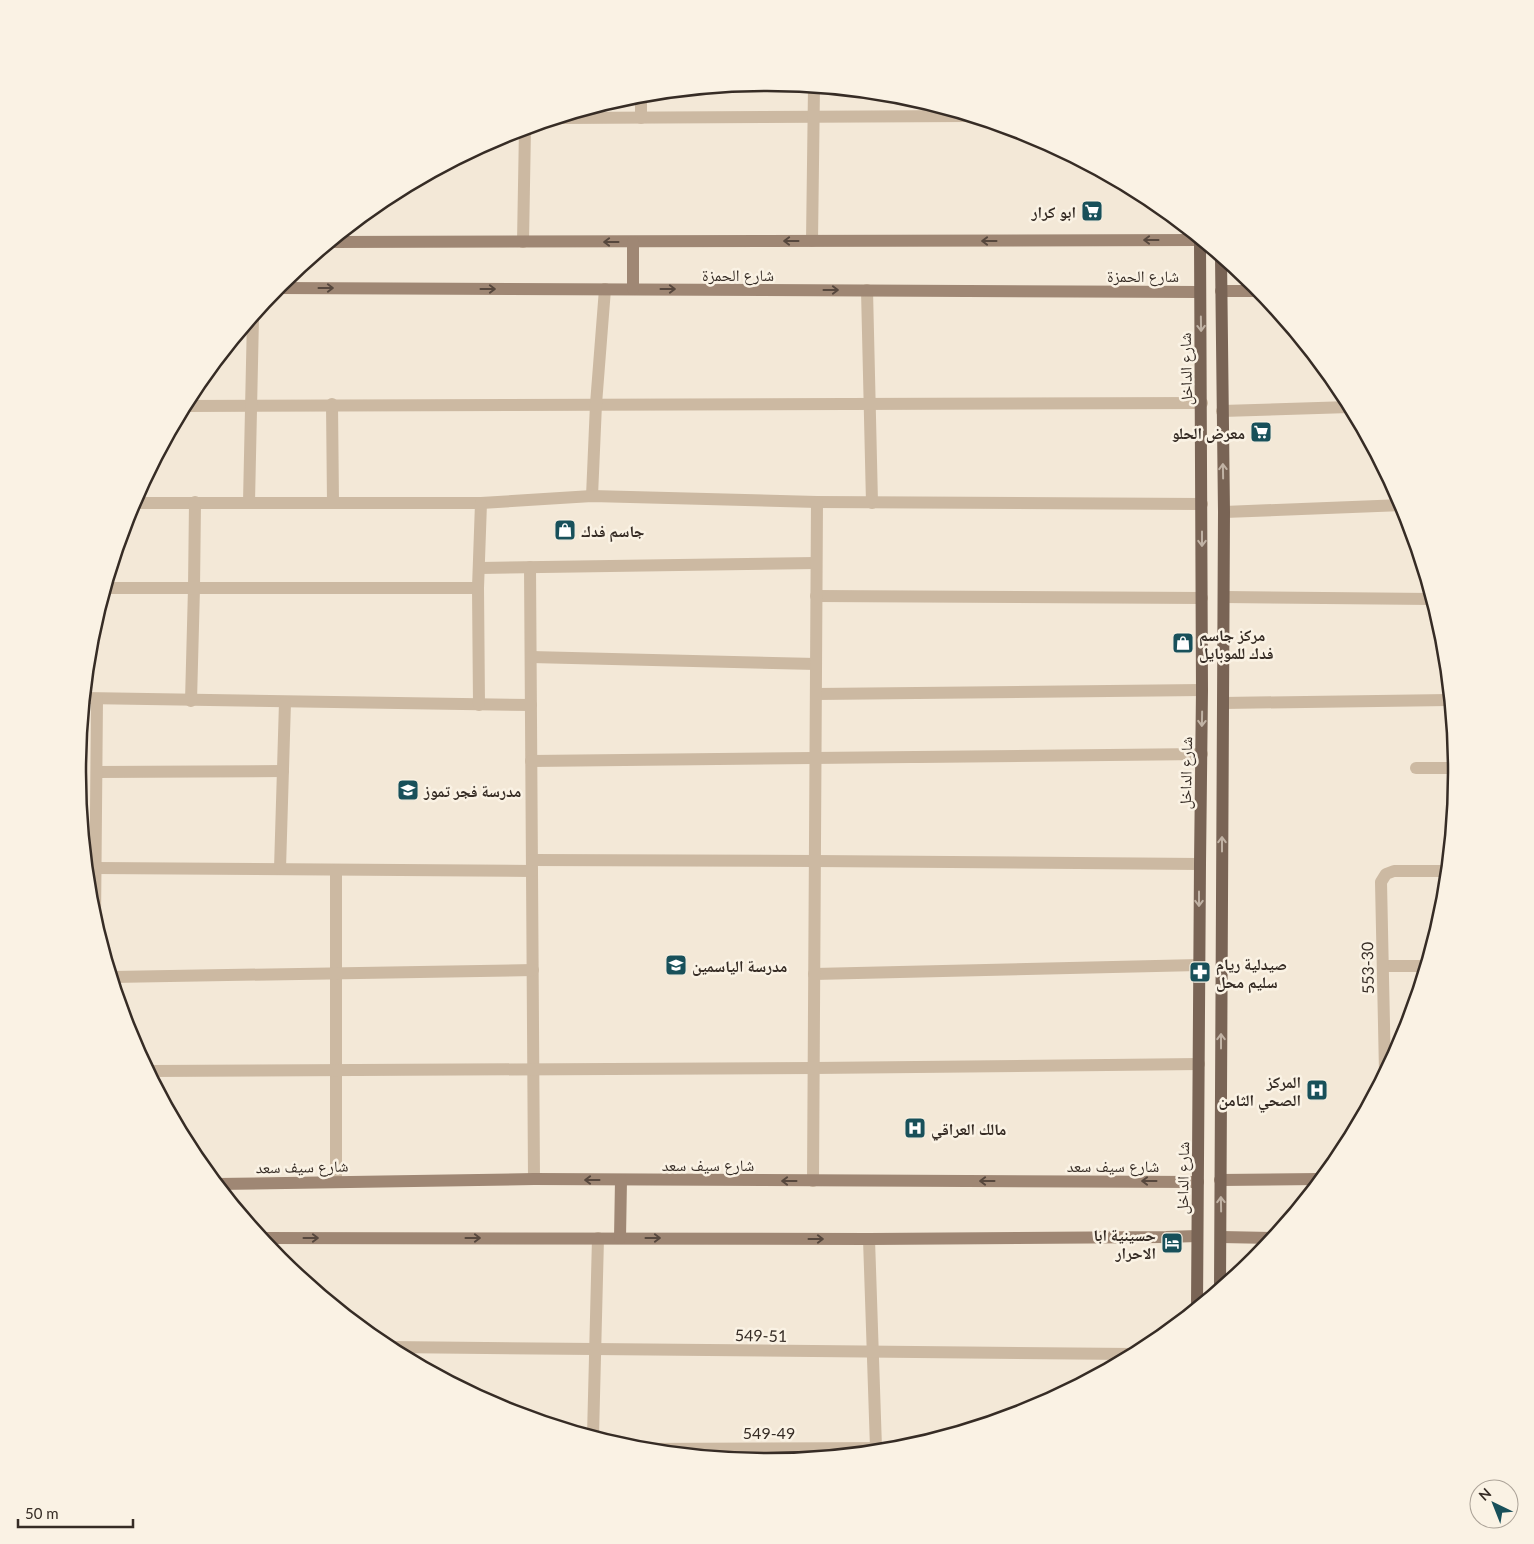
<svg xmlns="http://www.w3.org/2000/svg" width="1534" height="1544" font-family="Lato,'Noto Naskh Arabic',sans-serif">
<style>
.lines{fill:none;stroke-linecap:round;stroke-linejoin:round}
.street{stroke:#ccb9a2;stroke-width:12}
.secondary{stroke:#9f8774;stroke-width:12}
.primary{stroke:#796455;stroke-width:12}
.oneway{stroke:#56473d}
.oneway2{stroke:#c0b2a4}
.labels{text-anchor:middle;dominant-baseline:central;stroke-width:5;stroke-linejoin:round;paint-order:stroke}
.poi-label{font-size:16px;font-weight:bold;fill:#362c25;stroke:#faf2e4;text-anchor:start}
.street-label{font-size:16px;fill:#362c25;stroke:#faf2e4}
.rim{fill:none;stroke:#362c25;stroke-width:2.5}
</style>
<rect width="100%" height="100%" fill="#f3e8d7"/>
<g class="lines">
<g class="street">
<path d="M558,118l410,-2"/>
<path d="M641,118v-23"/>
<path d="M812,241l2,-154"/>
<path d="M523,242l2,-114"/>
<path d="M867,290l5,213"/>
<path d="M332,404l1,99"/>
<path d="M185,406l1017,-3"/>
<path d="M1222,411l128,-4"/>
<path d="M592,496l4,-92 9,-115"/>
<path d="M249,502l4,-185"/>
<path d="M133,503h348l111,-7 225,6 385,2"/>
<path d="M1224,512l179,-7"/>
<path d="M530,567l4,612"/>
<path d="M480,568l336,-5"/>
<path d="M106,588h372"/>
<path d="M816,596l386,2"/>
<path d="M1224,597l208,2"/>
<path d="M531,657l285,7"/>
<path d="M816,694l386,-4"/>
<path d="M85,698l446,7"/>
<path d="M191,701l3,-113 1,-86"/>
<path d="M1223,703l226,-3"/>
<path d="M479,705l-1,-117 3,-85"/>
<path d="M531,761l671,-7"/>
<path d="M1416,768h40"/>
<path d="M97,772l186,-1"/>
<path d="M532,860l283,1 385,3"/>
<path d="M96,868l436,3"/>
<path d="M280,869l5,-167"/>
<path d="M336,870v312"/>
<path d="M95,922l2,-223"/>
<path d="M1383,966h42"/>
<path d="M814,974l385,-9"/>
<path d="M112,977l421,-7"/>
<path d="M149,1071l665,-3 385,-4"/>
<path d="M1385,1072l-4,-190 5,-8 8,-3h53"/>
<path d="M813,1181l4,-679"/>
<path d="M869,1239l7,209"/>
<path d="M388,1347l745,7"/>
<path d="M593,1436l5,-198"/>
<path d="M636,1449l266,-1"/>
</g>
<g class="secondary">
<path d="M331,242l869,-2"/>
<path d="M277,288l923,4"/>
<path d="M633,289v-47"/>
<path d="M1221,291h39"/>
<path d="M1220,1180l100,-1"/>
<path d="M217,1184l317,-5 664,3"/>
<path d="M1221,1237l51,1"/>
<path d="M262,1238l607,1 297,-2 31,-1"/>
<path d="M620,1238l1,-58"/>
</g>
<g class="primary">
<path d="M1220,1288l4,-776 -3,-255"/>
<path d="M1197,1307l3,-443 2,-174 -2,-450"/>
</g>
</g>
<defs><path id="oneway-shaft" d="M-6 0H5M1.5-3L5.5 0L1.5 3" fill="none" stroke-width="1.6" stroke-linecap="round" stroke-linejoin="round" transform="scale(1.25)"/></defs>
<g class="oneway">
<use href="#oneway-shaft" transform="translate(1151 240) rotate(180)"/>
<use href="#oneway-shaft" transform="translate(791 241) rotate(180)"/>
<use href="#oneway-shaft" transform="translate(989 241) rotate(180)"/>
<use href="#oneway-shaft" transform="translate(611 242) rotate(180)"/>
<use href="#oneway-shaft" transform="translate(326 288)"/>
<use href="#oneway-shaft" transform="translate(488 289)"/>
<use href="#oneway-shaft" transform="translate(668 289)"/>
<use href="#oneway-shaft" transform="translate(831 290)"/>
<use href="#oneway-shaft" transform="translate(592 1180) rotate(-180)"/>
<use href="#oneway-shaft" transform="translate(789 1181) rotate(-180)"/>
<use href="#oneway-shaft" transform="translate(987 1181) rotate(-180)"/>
<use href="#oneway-shaft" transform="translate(1149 1181) rotate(-180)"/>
<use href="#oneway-shaft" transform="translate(311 1238)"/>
<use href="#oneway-shaft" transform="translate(473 1238)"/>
<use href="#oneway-shaft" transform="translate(653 1238)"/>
<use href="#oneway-shaft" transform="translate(816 1239)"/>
</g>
<g class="oneway2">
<use href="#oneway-shaft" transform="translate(1201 324) rotate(89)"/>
<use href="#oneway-shaft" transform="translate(1223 471) rotate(-91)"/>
<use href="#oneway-shaft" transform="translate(1202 539) rotate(90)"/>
<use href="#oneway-shaft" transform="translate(1202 719) rotate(91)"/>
<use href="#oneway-shaft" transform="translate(1222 844) rotate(-90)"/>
<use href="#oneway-shaft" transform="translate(1199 899) rotate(90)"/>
<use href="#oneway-shaft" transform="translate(1221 1041) rotate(-90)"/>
<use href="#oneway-shaft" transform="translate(1221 1204) rotate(-91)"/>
</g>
<defs>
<g id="supermarket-square" transform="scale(1.125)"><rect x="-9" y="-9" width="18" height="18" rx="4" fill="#18505a" stroke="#faf2e4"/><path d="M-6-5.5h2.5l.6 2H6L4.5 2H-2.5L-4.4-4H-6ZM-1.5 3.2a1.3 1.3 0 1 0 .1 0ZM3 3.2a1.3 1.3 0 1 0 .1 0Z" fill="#fff"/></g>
<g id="shop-square" transform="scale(1.125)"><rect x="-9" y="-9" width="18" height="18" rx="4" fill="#18505a" stroke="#faf2e4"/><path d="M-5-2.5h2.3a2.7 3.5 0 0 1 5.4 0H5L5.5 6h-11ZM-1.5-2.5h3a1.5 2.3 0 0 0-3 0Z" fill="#fff"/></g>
<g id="school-square" transform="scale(1.125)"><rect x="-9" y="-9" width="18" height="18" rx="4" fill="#18505a" stroke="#faf2e4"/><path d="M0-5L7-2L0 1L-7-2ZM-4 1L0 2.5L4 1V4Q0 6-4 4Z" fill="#fff"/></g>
<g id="pharmacy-square" transform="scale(1.125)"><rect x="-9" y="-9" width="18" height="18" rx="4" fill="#18505a" stroke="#faf2e4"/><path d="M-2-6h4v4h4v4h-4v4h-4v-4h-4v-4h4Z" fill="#fff"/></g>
<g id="hospital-square" transform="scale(1.125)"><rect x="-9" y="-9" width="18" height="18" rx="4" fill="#18505a" stroke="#faf2e4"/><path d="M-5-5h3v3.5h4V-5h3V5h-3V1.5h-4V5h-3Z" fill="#fff"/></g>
<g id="hotel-square" transform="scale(1.125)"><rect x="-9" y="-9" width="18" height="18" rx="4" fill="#18505a" stroke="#faf2e4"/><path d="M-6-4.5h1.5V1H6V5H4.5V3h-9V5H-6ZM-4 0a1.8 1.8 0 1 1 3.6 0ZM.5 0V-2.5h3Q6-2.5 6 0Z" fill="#fff"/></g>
</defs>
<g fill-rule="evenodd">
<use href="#supermarket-square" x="1092" y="211"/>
<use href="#supermarket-square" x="1261" y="432"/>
<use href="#shop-square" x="565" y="530"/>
<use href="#shop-square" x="1183" y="643"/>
<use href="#school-square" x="408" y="790"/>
<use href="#school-square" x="676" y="965"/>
<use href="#pharmacy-square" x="1200" y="972"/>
<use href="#hospital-square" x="1317" y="1090"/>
<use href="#hospital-square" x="915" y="1128"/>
<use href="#hotel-square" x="1172" y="1243"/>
</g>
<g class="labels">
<g class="poi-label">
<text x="1076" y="211" text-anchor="end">ابو كرار</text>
<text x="1245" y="432" text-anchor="end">معرض الحلو</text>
<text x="581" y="530">جاسم فدك</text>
<text x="1199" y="634">مركز جاسم<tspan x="1199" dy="18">فدك للموبايل</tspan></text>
<text x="424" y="790">مدرسة فجر تموز</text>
<text x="1216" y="963">صيدلية ريام<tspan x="1216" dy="18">سليم محل</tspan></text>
<text x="692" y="965">مدرسة الياسمين</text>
<text x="1301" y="1081" text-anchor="end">المركز<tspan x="1301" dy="18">الصحي الثامن</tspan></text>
<text x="931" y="1128">مالك العراقي</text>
<text x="1156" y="1234" text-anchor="end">حسينية ابا<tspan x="1156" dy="18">الاحرار</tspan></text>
</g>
<g class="street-label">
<text x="738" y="274">شارع الحمزة</text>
<text x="1143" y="275">شارع الحمزة</text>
<text transform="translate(1185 369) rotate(-91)">شارع الداخل</text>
<text transform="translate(1185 773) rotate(-89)">شارع الداخل</text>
<text transform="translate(1367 968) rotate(-91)">553-30</text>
<text x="708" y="1164">شارع سيف سعد</text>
<text x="1113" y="1165">شارع سيف سعد</text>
<text transform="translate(302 1166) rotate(-1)">شارع سيف سعد</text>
<text transform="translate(1182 1178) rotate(-89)">شارع الداخل</text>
<text transform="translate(761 1335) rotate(1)">549-51</text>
<text x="769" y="1432">549-49</text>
</g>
</g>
<path d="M0 0H1534V1544H0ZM86 772a681 681 0 1 1 1362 0a681 681 0 1 1-1362 0Z" fill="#faf2e4" fill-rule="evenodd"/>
<path class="rim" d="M86 772a681 681 0 1 1 1362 0a681 681 0 1 1-1362 0Z"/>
<g transform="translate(1494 1504) rotate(317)"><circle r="24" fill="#faf2e4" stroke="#aca398"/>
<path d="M0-4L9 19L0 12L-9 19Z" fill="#18505a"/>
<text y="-8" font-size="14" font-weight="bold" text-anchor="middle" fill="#362c25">N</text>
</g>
<path d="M18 1519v8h115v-8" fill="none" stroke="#362c25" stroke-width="2.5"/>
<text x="25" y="1519" font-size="15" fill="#362c25" stroke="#faf2e4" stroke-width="4" paint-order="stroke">50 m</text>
</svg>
